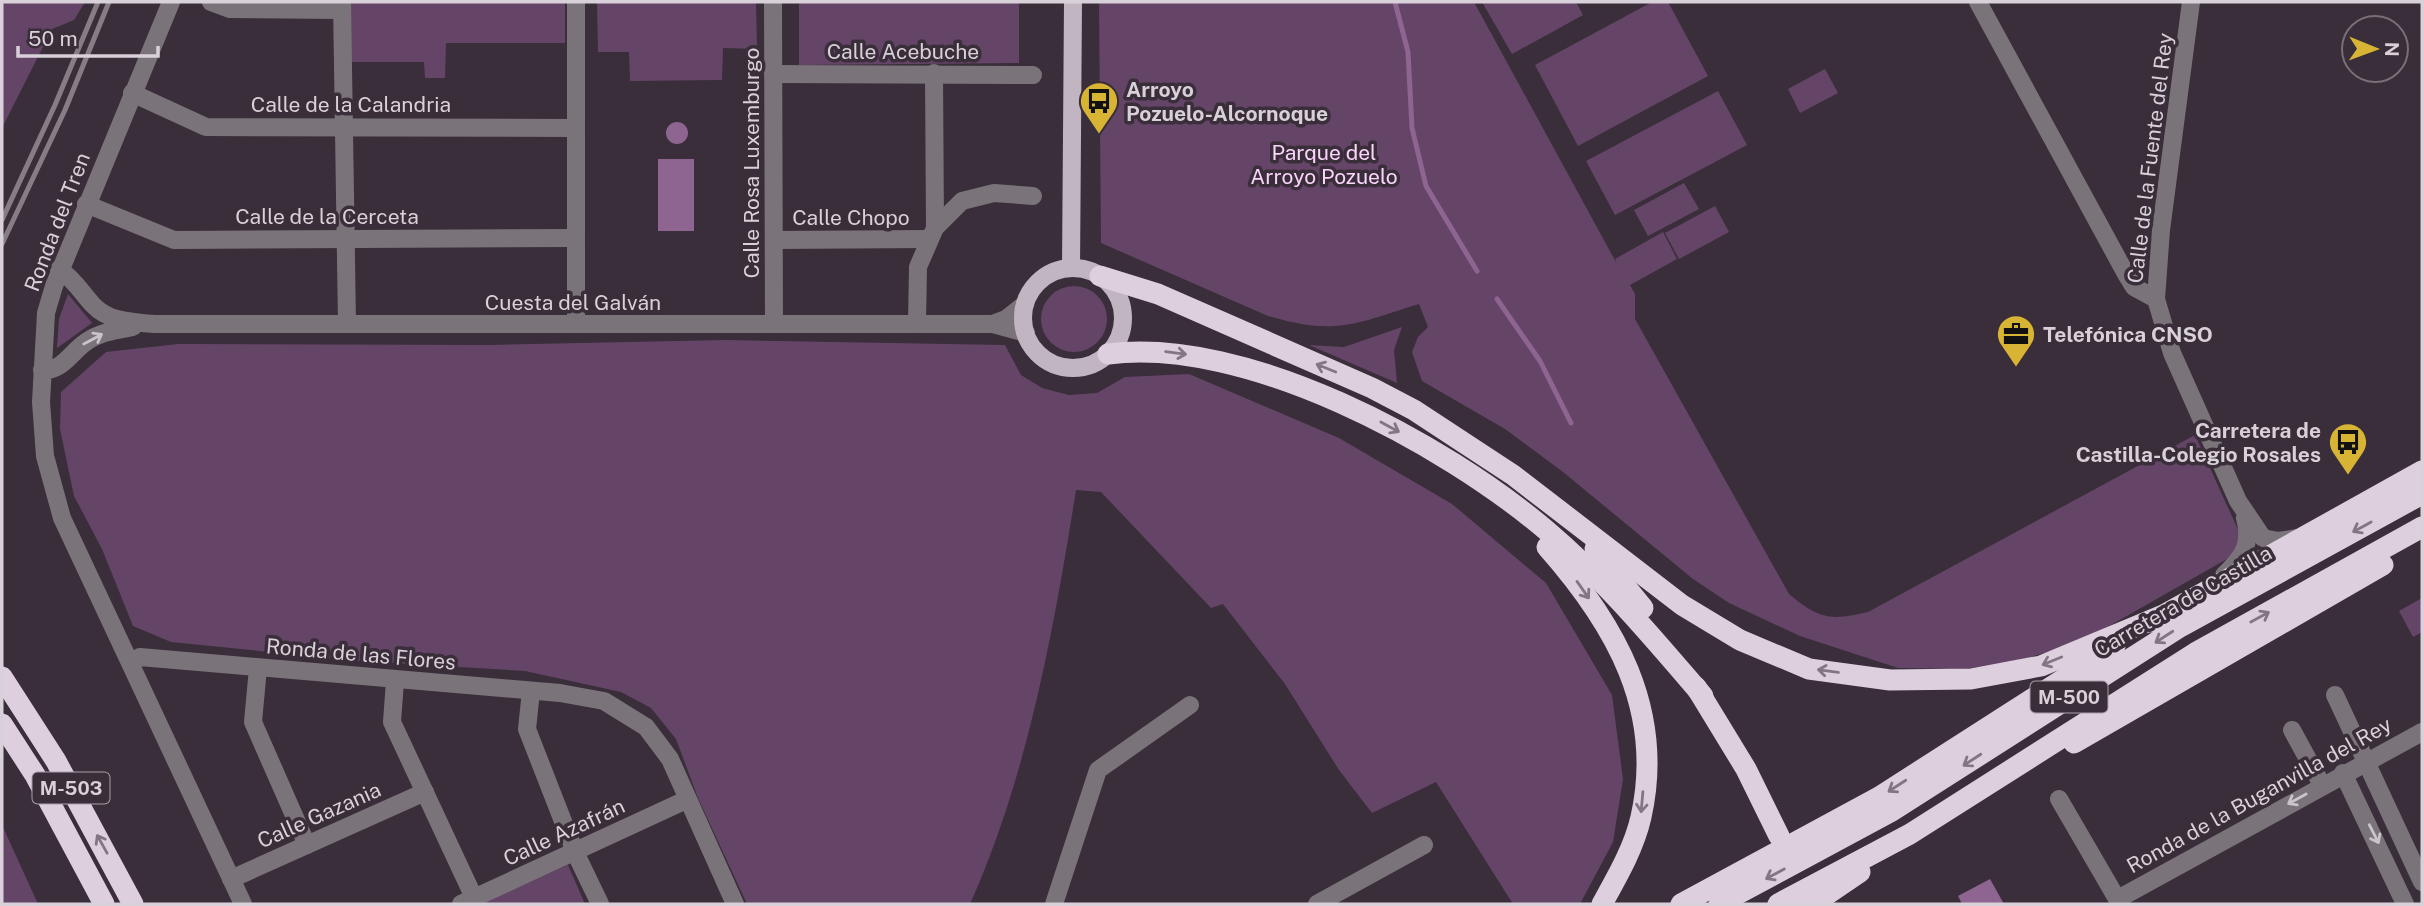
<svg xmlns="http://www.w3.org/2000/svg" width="2424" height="906" font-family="'Public Sans',sans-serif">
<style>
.green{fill:#654567}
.water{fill:#8e6490}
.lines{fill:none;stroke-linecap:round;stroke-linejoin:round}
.stream{stroke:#8e6490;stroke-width:5}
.minor{stroke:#7a747a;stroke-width:18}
.major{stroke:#c2b5c2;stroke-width:18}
.highway{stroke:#decfde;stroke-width:21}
.rail{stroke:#877d87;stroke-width:5}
.oneway{stroke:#cbc3cb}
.oneway2{stroke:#837683}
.labels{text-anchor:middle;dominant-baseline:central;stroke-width:7;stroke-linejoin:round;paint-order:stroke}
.shield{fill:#392e39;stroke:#a9a0a9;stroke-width:2}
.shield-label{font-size:19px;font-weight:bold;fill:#d9d1d9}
.street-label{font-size:21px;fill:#d9d1d9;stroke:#392e39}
.poi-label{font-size:21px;font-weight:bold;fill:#d9d1d9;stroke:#392e39;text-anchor:start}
.park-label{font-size:21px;fill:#fbd4fc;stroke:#392e39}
</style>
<rect width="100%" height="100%" fill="#392e39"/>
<g class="green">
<path d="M2,2h83l-11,18 -22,9 -50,99z"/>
<path d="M347,2h218v41h-119l-1,35h-20l-1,-16h-77z"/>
<path d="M597,2h159l1,47 -34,-1 -1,32 -92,1 -1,-29h-31z"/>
<path d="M799,2h220v61l-220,2z"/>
<path d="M1099,2h375l143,262 -2,-5 48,-27 14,27 -47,26 5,9v25l154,275c30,25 41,27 79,18l327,-177 45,99 -5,17 -8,8 -146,83 -64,19 -52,8 -67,-1 -98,-32 -71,-33 -36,-24 -130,-107 -58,-43 -83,-48 -10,-29 6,-15 10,-10 -9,-23c-64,20 -83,32 -151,12l-167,-73z"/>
<path d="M1482,2h94l7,13 -71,39z"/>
<path d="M1652,2h16l40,74 -130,70 -43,-81z"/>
<path d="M1825,69l13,24 -38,20 -12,-24z"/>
<path d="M1718,91l29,54 -132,70 -29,-54z"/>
<path d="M1684,183l15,26 -51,27 -14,-26z"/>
<path d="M1715,206l14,26 -50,27 -14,-26z"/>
<circle cx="1074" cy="319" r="33"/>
<path d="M68,294l24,29 -35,25 2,-29z"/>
<path d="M1402,327l-8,23 3,33 -88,-38 35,2z"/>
<path d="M727,340l278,5 16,30 21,13 27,7 28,-2 28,-16 64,-3 150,64 113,66 94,79 66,112 11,84 -10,63 -33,62h-67l-77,-122 -64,31 -33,-43 -54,-86 -62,-80 -12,4 -110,-116 -25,-2c-22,138 -48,285 -106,414h-223l-49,-106 -22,-59 -25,-31 -30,-16 -96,-21 -166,-10 -188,-19 -38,-16 -31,-77 -28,-53 -14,-67 1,-37 45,-40 72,-8 312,1z"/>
<path d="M2422,598v34l-9,5 -14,-26z"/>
<path d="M2,825l36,79h-36z"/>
<path d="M568,865l17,39h-99l-1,-2z"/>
</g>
<g class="water">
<circle cx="677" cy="133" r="11"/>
<rect x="658" y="159" width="36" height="72"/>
<path d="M1990,879l14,25h-42l-4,-8z"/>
</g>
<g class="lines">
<g class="stream">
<path d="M1395,2l13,50 4,76 14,58 51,85"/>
<path d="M1497,299l43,62 31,62"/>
</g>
<g class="minor">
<path d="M171,2l-117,284 -8,27 -5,89 4,54 17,62 181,386"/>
<path d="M211,2l19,7 112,1"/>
<path d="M342,2l5,322"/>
<path d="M576,2v322"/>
<path d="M773,2l1,322"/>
<path d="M1978,2l148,272 8,13 22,12"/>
<path d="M2191,2l-30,228 -5,69 16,54 66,148 25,37 15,3 20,-3"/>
<path d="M934,73l1,155"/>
<path d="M773,74l260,1"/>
<path d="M132,93l74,34 370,1"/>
<path d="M86,204l88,36 402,-2"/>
<path d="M774,240l155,-1"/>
<path d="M59,269c16,11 22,23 34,36 16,17 39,17 61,19h839l33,9"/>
<path d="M917,324l1,-57 17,-39 27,-27 32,-8 39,3"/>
<path d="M993,324l13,-5 19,-15"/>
<path d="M42,370c21,1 28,-17 44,-28 14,-10 31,-12 47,-15"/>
<path d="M2224,575c19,-18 28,-30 21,-57"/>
<path d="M132,662l8,-5 420,36 44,8 42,26 24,32 65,145"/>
<path d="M258,668l-5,54 54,123"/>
<path d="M395,681l-3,41 85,182"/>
<path d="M531,691l-4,38 48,123 25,52"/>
<path d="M2335,695l87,187"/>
<path d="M2292,730l30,55"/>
<path d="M2343,773l62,131"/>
<path d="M2059,799l61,105"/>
<path d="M231,879l194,-87"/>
<path d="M2118,899l304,-167"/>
<path d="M461,904l225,-104"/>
<path d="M1054,904l44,-134 92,-65"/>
<path d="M1317,904l107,-59"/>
</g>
<g class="major">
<path d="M1071,268l2,-266"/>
<circle cx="1073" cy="318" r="50"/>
</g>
<g class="highway">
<path d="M1100,276l58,18 214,94 42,22 99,65 169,130 58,35 69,29 81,11 81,-1 70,-13 120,-50"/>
<path d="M1108,354c138,-18 335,89 438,176 58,49 107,108 157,166"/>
<path d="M1547,547c68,77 118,163 94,270 -7,31 -24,60 -39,87"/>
<path d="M1595,549l48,59"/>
<path d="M2151,622l271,-151"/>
<path d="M2,677l54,84 77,143"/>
<path d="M1696,687l50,82 33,67"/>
<path d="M2,724l33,51 69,129"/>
<path d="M2074,743l309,-178"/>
<path d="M1681,904l198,-107 236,-151"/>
<path d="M1719,904l173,-93 288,-184 242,-133"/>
<path d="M1778,904l132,-70 285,-181 227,-126"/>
<path d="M1813,904l47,-32"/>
</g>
<g class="rail">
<path d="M2,220l53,-115 43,-103"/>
<path d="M2,244l63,-134 44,-108"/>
</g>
</g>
<defs><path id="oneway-shaft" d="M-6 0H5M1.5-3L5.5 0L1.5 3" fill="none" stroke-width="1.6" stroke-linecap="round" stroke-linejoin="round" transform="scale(1.75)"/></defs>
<g class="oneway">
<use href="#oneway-shaft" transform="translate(93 339) rotate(-28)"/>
<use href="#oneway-shaft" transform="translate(2297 799) rotate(151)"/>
<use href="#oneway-shaft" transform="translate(2374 834) rotate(63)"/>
</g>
<g class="oneway2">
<use href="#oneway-shaft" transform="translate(1176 353) rotate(8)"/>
<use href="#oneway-shaft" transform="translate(1326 368) rotate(-158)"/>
<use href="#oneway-shaft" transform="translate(1390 427) rotate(29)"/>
<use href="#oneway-shaft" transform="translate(2362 527) rotate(151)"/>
<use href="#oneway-shaft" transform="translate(1583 590) rotate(55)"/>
<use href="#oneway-shaft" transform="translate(2260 617) rotate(-29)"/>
<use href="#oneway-shaft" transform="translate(2164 637) rotate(147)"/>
<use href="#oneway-shaft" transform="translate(2052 661) rotate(158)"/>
<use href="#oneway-shaft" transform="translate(1828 671) rotate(-172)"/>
<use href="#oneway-shaft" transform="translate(1972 760) rotate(147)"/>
<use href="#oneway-shaft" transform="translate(1897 786) rotate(147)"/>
<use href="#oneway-shaft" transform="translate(1642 802) rotate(95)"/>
<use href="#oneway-shaft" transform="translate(102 844) rotate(-119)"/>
<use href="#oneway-shaft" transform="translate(1775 874) rotate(152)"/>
</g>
<defs>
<g id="bus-pin" transform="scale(2.0125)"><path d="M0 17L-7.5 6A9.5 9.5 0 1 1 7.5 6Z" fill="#d8b434" stroke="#392e39"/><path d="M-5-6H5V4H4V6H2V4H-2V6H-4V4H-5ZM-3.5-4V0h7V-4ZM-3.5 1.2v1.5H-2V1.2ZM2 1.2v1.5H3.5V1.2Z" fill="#111"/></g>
<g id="office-pin" transform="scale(2.0125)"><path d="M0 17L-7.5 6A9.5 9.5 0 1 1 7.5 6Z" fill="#d8b434" stroke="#392e39"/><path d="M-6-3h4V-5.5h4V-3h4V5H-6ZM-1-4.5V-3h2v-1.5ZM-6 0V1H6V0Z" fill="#111"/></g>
</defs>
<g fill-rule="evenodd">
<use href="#bus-pin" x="1099" y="101"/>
<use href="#office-pin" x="2016" y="334"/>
<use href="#bus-pin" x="2348" y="442"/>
</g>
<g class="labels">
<g class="shield">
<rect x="2030.5" y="681.5" width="77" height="31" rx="5"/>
<rect x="32.5" y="772.5" width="77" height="31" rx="5"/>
</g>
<g class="shield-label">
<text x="2069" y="697">M-500</text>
<text x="71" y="788">M-503</text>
</g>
<g class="street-label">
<text x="903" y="51">Calle Acebuche</text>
<text x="351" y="104">Calle de la Calandria</text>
<text transform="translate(2150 158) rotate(-83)">Calle de la Fuente del Rey</text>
<text transform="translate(751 163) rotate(-90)">Calle Rosa Luxemburgo</text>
<text x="327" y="216">Calle de la Cerceta</text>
<text x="851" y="217">Calle Chopo</text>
<text transform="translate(57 222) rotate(-69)">Ronda del Tren</text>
<text x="573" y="302">Cuesta del Galván</text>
<text transform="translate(2183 601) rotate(-30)">Carretera de Castilla</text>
<text transform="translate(361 654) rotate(5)">Ronda de las Flores</text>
<text transform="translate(2259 795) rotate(-29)">Ronda de la Buganvilla del Rey</text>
<text transform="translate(319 815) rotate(-24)">Calle Gazania</text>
<text transform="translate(564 832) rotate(-25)">Calle Azafrán</text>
</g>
<g class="poi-label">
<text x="1126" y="89">Arroyo<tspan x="1126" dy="24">Pozuelo-Alcornoque</tspan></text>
<text x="2043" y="334">Telefónica CNSO</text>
<text x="2321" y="430" text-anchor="end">Carretera de<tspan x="2321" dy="24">Castilla-Colegio Rosales</tspan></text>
</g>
<g class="park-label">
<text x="1324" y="152">Parque del<tspan x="1324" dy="24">Arroyo Pozuelo</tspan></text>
</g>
</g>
<rect width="2424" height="906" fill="none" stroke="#d9d1d9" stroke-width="7"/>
<g transform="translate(2375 49) rotate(91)"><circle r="33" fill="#392e39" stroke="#796f79" stroke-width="2"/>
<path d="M0-5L12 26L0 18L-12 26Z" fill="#d8b434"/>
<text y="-10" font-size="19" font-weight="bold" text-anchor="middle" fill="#d9d1d9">N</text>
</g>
<path d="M18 46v10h140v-10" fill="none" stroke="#d9d1d9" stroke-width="3.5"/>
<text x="28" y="46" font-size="21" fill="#d9d1d9" stroke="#392e39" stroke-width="5" paint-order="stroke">50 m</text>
</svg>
